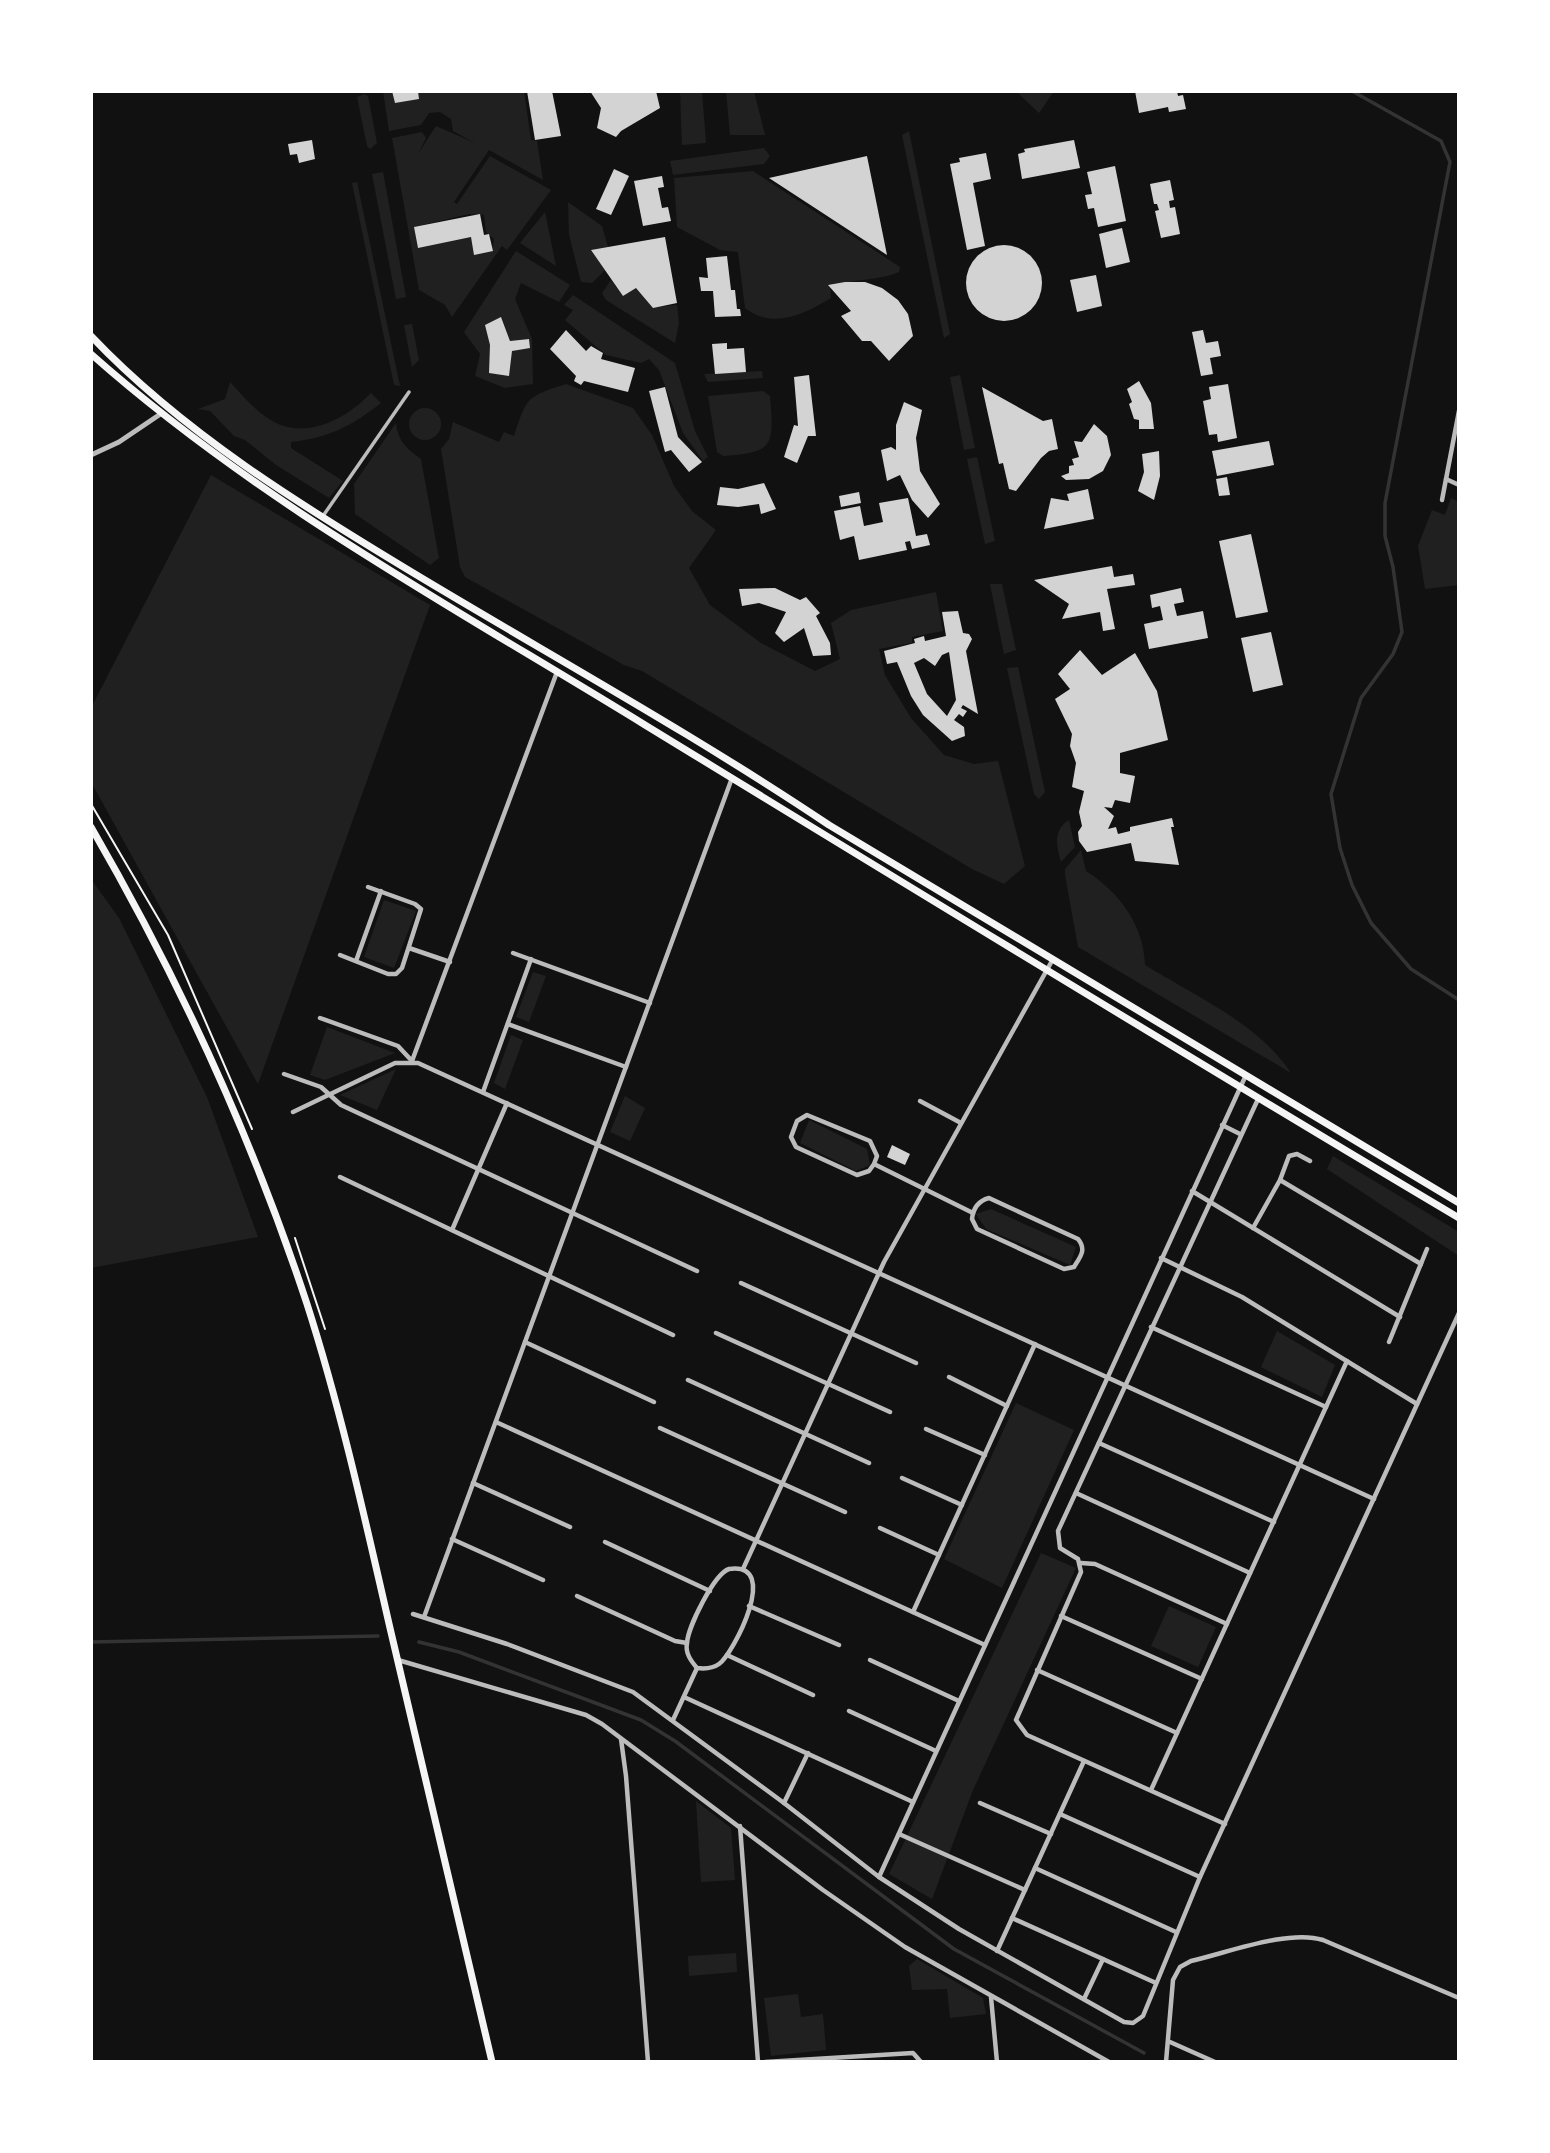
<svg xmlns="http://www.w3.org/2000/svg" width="1550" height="2153" font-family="Jost,sans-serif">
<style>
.green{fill:#202020;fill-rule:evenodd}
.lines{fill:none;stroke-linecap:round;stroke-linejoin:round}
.stream{stroke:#333;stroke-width:3.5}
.building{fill:#d3d3d3;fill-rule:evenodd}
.path{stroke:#f5f5f5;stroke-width:2}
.pedestrian{stroke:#bcbcbc;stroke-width:3.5}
.minor{stroke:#bcbcbc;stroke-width:4.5}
.tertiary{stroke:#bcbcbc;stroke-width:5}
.primary{stroke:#f5f5f5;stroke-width:7}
</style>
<rect width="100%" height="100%" fill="#111"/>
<g class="green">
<path d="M383,91h9l3,12 24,-4 -1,-8h106l7,49 6,1 6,39 -54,-30 -35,52 3,2 33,-48 61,34 -44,60 -5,-4 -50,71 -7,-12 -26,-15 -27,-152 30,-6 4,6 -8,16 18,-28 39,17 -22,-12 -2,-12 -11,-7 -11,1 -8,12 -32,6zM469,214l15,1 2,17 8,7 -2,12 -19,-5 -2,-9 -53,10 -4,-20z"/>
<path d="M680,91h22l4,52 -24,2z"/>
<path d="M726,91h28l11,44h-35z"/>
<path d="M1016,91h38l-15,22z"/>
<path d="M364,94l4,2 9,47 -7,6 -3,-3 -10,-49z"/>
<path d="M909,131l41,203 -6,4 -42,-203z"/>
<path d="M764,148l6,8 -6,8 -91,11 -3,-14z"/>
<path d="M753,171l147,96 -1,5c-21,9 -46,7 -69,14l1,12c-26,16 -59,32 -86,10l-7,-56 -18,-2 -43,-23 -3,-49z"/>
<path d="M383,172l23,125 -10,2 -24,-125z"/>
<path d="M357,182l43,204 -6,-1 -42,-202z"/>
<path d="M568,202l34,24 6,21 -17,3 14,20 -13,13 -11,-1 -12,-47z"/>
<path d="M545,212l11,54 -36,-23z"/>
<path d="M516,251l54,34 -11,17 -38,-19 -6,16 17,40 1,45 -28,4 -30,-12 5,-22 -16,-22zM502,318l8,23 19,-2 1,8 -18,4 -3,24 -19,-2v-28l-4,-20z"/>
<path d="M611,280l12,16 13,-8 17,19 24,-2 2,18 -4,20 -69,-43 -4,-7z"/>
<path d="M573,295l102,68 20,68 13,26 -5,4 -20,-28 -24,-63 -10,-11 -8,4 -35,-8 -41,-35 8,-10 -9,-5z"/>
<path d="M412,324l7,36 -7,7 -8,-42z"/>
<path d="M762,371l1,7 -55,4 -4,-8z"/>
<path d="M960,375l15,73 -11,2 -14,-73z"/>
<path d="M230,382c11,12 23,26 36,35 36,26 79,3 105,-24l10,10c-29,23 -53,35 -90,39v6l52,33 -14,17 -53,-33 -31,-25 -11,-4 -24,-25 -12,-2 27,-10z"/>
<path d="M566,384l67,24 19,27 22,51 18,25 24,19 -27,38 21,37 51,38 54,28 25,-12 -9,-36 20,-13 85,-18 7,39 -31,6v6l-33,6 6,26 26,43 33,37 30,9 24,-3 27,105 -21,18 -32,-15 -330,-198 -18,-6 -159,-88 -5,-10 -19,-118 8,-10 4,-17 46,20 5,-10 10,4c13,-39 12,-39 52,-52z"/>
<path d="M763,391l7,5c4,51 4,56 -47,60l-6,-4 -9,-56z"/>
<circle cx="425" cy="424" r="16"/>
<path d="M396,423c2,18 10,25 25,36l18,99 -9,7 -75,-51 -1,-30z"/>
<path d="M977,457l18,84 -10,3 -18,-85z"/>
<path d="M211,475l219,130 -172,479 -167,-302v-74z"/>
<path d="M1451,498l8,4v83l-34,4 -7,-43 14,-36 13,5z"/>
<path d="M990,584h12l14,66 -12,4z"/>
<path d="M1018,667l27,125 -6,7 -5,-5 -27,-126z"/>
<path d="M1069,820l6,27 -14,15c-4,-16 -9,-31 8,-42z"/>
<path d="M1081,850l5,21c33,21 58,54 59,94 50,31 113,58 146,108l-213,-126 -13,-72v-6z"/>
<path d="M91,879l28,39 88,179 51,140 -167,31z"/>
<path d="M384,900l32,11 -22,57 -30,-11z"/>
<path d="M533,972l13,4 -17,46 -13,-5z"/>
<path d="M327,1027l68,26 -70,27 -15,-5z"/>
<path d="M511,1035l12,5 -18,49 -11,-6z"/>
<path d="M396,1069l-19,41 -37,-15z"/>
<path d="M625,1096l20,12 -15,33 -20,-9z"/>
<path d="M809,1120l58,29 3,16 -14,6 -56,-28z"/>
<path d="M1333,1156l126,76v24l-132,-87z"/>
<path d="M991,1209l85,38 -6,18 -84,-36 -10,-15z"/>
<path d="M1277,1331l58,34 -13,32 -61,-30z"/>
<path d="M1016,1403l58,27 -72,158 -58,-29z"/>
<path d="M1041,1553l35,15 -103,222 -41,109 -43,-25z"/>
<path d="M1169,1606l47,21 -18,40 -47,-21z"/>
<path d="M696,1801l35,27 4,52 -34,2z"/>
<path d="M736,1953l1,19 -48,4 -1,-20z"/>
<path d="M917,1959l66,39 3,16 -36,4 -3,-29 -35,1 -3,-24z"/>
<path d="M798,1994l3,23 22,-3 3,36 -55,6 -7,-58z"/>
</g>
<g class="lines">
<g class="stream">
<path d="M1352,91l89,50 9,21 -65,341v33l8,31 9,65 -9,22 -32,44 -30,96 9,54 12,37 19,38 40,46 48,31"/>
<path d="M91,1642l287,-6"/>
<path d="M419,1642l40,10 182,68 34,21 279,208 190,104"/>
</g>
</g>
<g class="building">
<path d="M392,91h26l1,8 -24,4z"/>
<path d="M527,91h25l9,45 -26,4z"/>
<path d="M590,91h66l4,17 -39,23 -5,6 -19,-9 4,-20z"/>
<path d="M1135,91h42l1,5 5,-1 3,14 -17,3 -1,-5 -29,6z"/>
<path d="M312,140l3,19 -16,4 -2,-9 -7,1 -2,-11z"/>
<path d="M1074,140l6,28 -58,11 -4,-25 7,-2 -1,-3z"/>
<path d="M986,153l5,26 -18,4 12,63 -18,4 -17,-86 10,-2 -1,-4z"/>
<path d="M867,156l20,99 -118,-77z"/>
<path d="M1115,166l11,55 -28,6 -4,-19 -6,1 -3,-14 7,-1 -5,-22z"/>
<path d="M614,169l15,7 -18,39 -15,-6z"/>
<path d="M662,176l2,11 -6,1 4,20 6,-1 3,14 -28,5 -9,-45z"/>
<path d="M1170,180l4,20 -5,1 1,7 5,-1 5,27 -19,4 -6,-27 4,-1 -2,-6h-3l-4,-20z"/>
<path d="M480,214l4,21 5,-1 4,17 -19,4 -3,-18 -53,11 -4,-21z"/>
<path d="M1122,228l8,34 -24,6 -7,-34z"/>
<path d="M665,237l12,66 -24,5 -17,-20 -13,8 -32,-46z"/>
<circle cx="1004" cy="283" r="38"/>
<path d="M727,256l4,34h4l2,19h3l1,7 -26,1 -2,-26h-12l-2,-14 9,1 -2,-20z"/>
<path d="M1096,275l6,31 -25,6 -7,-32z"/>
<path d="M845,282h20l17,6 16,12 10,14 5,22 -24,25 -18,-20h-9l-21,-25 10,-5 -23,-26z"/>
<path d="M501,317l9,24 19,-2 1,9 -18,3 -3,25 -20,-3 1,-28 -5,-20z"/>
<path d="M566,330l20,21 5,-5 12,7 -2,6 34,9 -7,24 -44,-11 -3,4 -7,-4 2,-5 -26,-27z"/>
<path d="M1203,330l3,13 12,-2 3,15 -11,2 3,16 -12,2 -9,-44z"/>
<path d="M727,343v6l17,-1 2,24 -31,2 -3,-30z"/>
<path d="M809,375l7,61h-8l-11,27 -13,-6 10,-32 4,1 -4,-49z"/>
<path d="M1139,381l12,22 3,26h-15v-9l-5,-1 -5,-15 3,-2 -5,-13z"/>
<path d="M1228,384l9,54 -19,4 -1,-8 -8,1 -6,-34 8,-2 -2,-12z"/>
<path d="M665,387l13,50 24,25 -13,10 -18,-22 -6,2 -16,-61z"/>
<path d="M982,387l61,34 9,-2 6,30 -9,2 -8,7 -25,33 -7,-2 -6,-26 -4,1z"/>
<path d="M904,402l18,8 -6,28 4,33 20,33 -12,14 -16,-18 -12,-25 -13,6 -6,-31 10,-3 5,3v-25z"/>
<path d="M1094,424l13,12 4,19 -8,16 -14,8 -23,1 -5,-4 8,-3v-7l5,-1 -2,-6 7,-2 -5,-16 8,1z"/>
<path d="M1269,441l5,24 -57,11 -5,-25z"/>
<path d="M1159,451l1,25 -6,24 -16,-9 6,-19 -2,-18z"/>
<path d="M1227,477l3,18 -11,1 -3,-17z"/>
<path d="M764,483l12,26 -15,5 -2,-10 -21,3 -21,-2 3,-18 18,2z"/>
<path d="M1088,489l6,30 -50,10 7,-31 18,3 -2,-7z"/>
<path d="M859,492l2,11 -20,4 -2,-11z"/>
<path d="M908,498l8,38 11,-2 3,11 -18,4 -2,-8 -5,1 2,8 -48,10 -5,-24 -14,4 -6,-29 26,-5 4,20 19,-4 -4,-19z"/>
<path d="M1251,534l17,78 -32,6 -17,-77z"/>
<path d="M1112,566l2,11 19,-3 2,11 -28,4 8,40 -12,2 -3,-19 -38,7 7,-15 -35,-24z"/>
<path d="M775,588l25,12 6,-3 14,16 -4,3 14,27 1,12 -18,1 -9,-28 -20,14 -9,-9 11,-21 -27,-9 -17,3 -3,-17z"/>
<path d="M1181,588l3,14 -10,2 3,12 26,-5 5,27 -59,11 -5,-25 19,-4 -3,-14 -8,2 -2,-13z"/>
<path d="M958,611l5,22 6,1 3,5 -6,12 12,63 -15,-9 -2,3 6,3 -4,6 -4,-3 -5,6 10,7 1,9 -13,5 -29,-26 -12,-19 -14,-34 -10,2 -3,-13 31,-8 -1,-4 10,-3 1,5 21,-5 -4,-24zM949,652l7,48 -9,16 -20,-22 -13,-31 10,-5 11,8 7,-11z"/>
<path d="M1271,632l12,53 -30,7 -12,-54z"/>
<path d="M1080,650l22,25 33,-22 22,38 11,49 -48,13v20l15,3 -5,27 -15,-3 -3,8 -8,-1 10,9 -6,13 8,-2 2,7 12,-3v-4l42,-9 2,9h-3l8,38 -44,-4 -4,-18 -44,9 -8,-11 -1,-9 4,-6 -3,-14 5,-21 -12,-4 4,-24 -6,-17 2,-12 -17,-35 15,-10 -12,-15z"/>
<path d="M892,1145l18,9 -5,11 -18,-8z"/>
</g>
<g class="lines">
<g class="path">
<path d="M91,804l77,131 84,194"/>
<path d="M295,1238l30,91"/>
</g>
<path class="pedestrian" d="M323,516l86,-124"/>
<g class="minor">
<path d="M1446,479l13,6"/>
<path d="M1442,500l17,-89"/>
<path d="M409,948l41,14"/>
<path d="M513,953l137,50"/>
<path d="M340,955l48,19h8l6,-6 19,-59 -6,-5 -47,-17"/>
<path d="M356,961l25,-70"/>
<path d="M320,1018l78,28 14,15"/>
<path d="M508,1024l118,43"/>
<path d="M412,1061l145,-389"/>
<path d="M284,1074l37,13 20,18 356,166"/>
<path d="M483,1092l48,-133"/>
<path d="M920,1101l41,22"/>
<path d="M293,1112l102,-49h23l956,436"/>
<path d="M1222,1125l18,9"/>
<path d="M874,1164l3,-8 -7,-15 -63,-26 -10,6 -6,16 5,10 61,28 12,-4 5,-7 99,49"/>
<path d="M340,1177l333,158"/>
<path d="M1280,1180l141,84"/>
<path d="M1192,1191l208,126"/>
<path d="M989,1198l89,41c9,11 2,18 -4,28l-10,2 -87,-40 -5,-10c1,-10 6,-18 17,-21z"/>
<path d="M1253,1228l27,-48 9,-24 8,-2 13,7"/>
<path d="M452,1230l55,-127"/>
<path d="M1161,1258l81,39 175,107"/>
<path d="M741,1283l175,80"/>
<path d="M1151,1327l175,80"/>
<path d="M716,1333l174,79"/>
<path d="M525,1342l129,60"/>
<path d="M1389,1342l38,-93"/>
<path d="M949,1377l58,29"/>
<path d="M688,1380l181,83"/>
<path d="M496,1422l489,223"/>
<path d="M660,1428l185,84"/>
<path d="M926,1429l59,26"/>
<path d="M1099,1443l175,79"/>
<path d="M902,1478l60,27"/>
<path d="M473,1483l97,44"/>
<path d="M1076,1493l174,80"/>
<path d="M880,1528l59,27"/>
<path d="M452,1539l91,41"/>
<path d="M605,1542l105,49"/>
<path d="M1081,1563l14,1 132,60"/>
<path d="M729,1569c53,-8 4,85 -10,95 -7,5 -14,5 -22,4 -6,-7 -12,-15 -10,-25 1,-16 27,-69 42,-74z"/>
<path d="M743,1569l141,-307 169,-303"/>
<path d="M577,1596l98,45 12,2"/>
<path d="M749,1606l90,39"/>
<path d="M913,1612l122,-268"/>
<path d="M413,1614l94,30 126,48 151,111 95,74 80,52 165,93 9,1 10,-7 57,-139 259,-564"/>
<path d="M1061,1616l141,63"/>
<path d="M424,1617l308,-839"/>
<path d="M727,1655l86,40"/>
<path d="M398,1660l188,55 16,9 221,166 82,57 204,115"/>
<path d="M870,1660l89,41"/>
<path d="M1037,1670l140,63"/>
<path d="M684,1697l229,105"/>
<path d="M849,1711l87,40"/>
<path d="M673,1720l24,-52"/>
<path d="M621,1739l5,37 22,286"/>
<path d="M1151,1790l196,-429"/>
<path d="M784,1803l24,-50"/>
<path d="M980,1803l71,31"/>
<path d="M1060,1814l140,63"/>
<path d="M1225,1824l-198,-89 -11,-15 65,-148 -3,-13 -18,-11 -2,-17 201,-434"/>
<path d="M740,1826l18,236"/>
<path d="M899,1834l126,56"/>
<path d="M1035,1868l141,64"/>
<path d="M879,1877l367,-802"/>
<path d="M1012,1918l144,65"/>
<path d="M997,1951l87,-190"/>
<path d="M991,1997l6,65"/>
<path d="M1084,1999l19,-40"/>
<path d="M1170,2042l45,20"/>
<path d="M765,2062l148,-9 8,9"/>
<path d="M1166,2062l7,-82 7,-13 11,-6c36,-8 97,-32 132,-21l136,58"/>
</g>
<path class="tertiary" d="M91,455l28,-13 43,-29"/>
<g class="primary">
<path d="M91,336c92,97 211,170 324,238 138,83 280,161 414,251l630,378"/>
<path d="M91,354c168,149 364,254 554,371 270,165 541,331 814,493"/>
<path d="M91,827c88,152 161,310 216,477 34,106 58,215 83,324 34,144 67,289 102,434"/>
</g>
</g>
<rect width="1550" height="2153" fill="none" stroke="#ffffff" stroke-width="186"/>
</svg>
